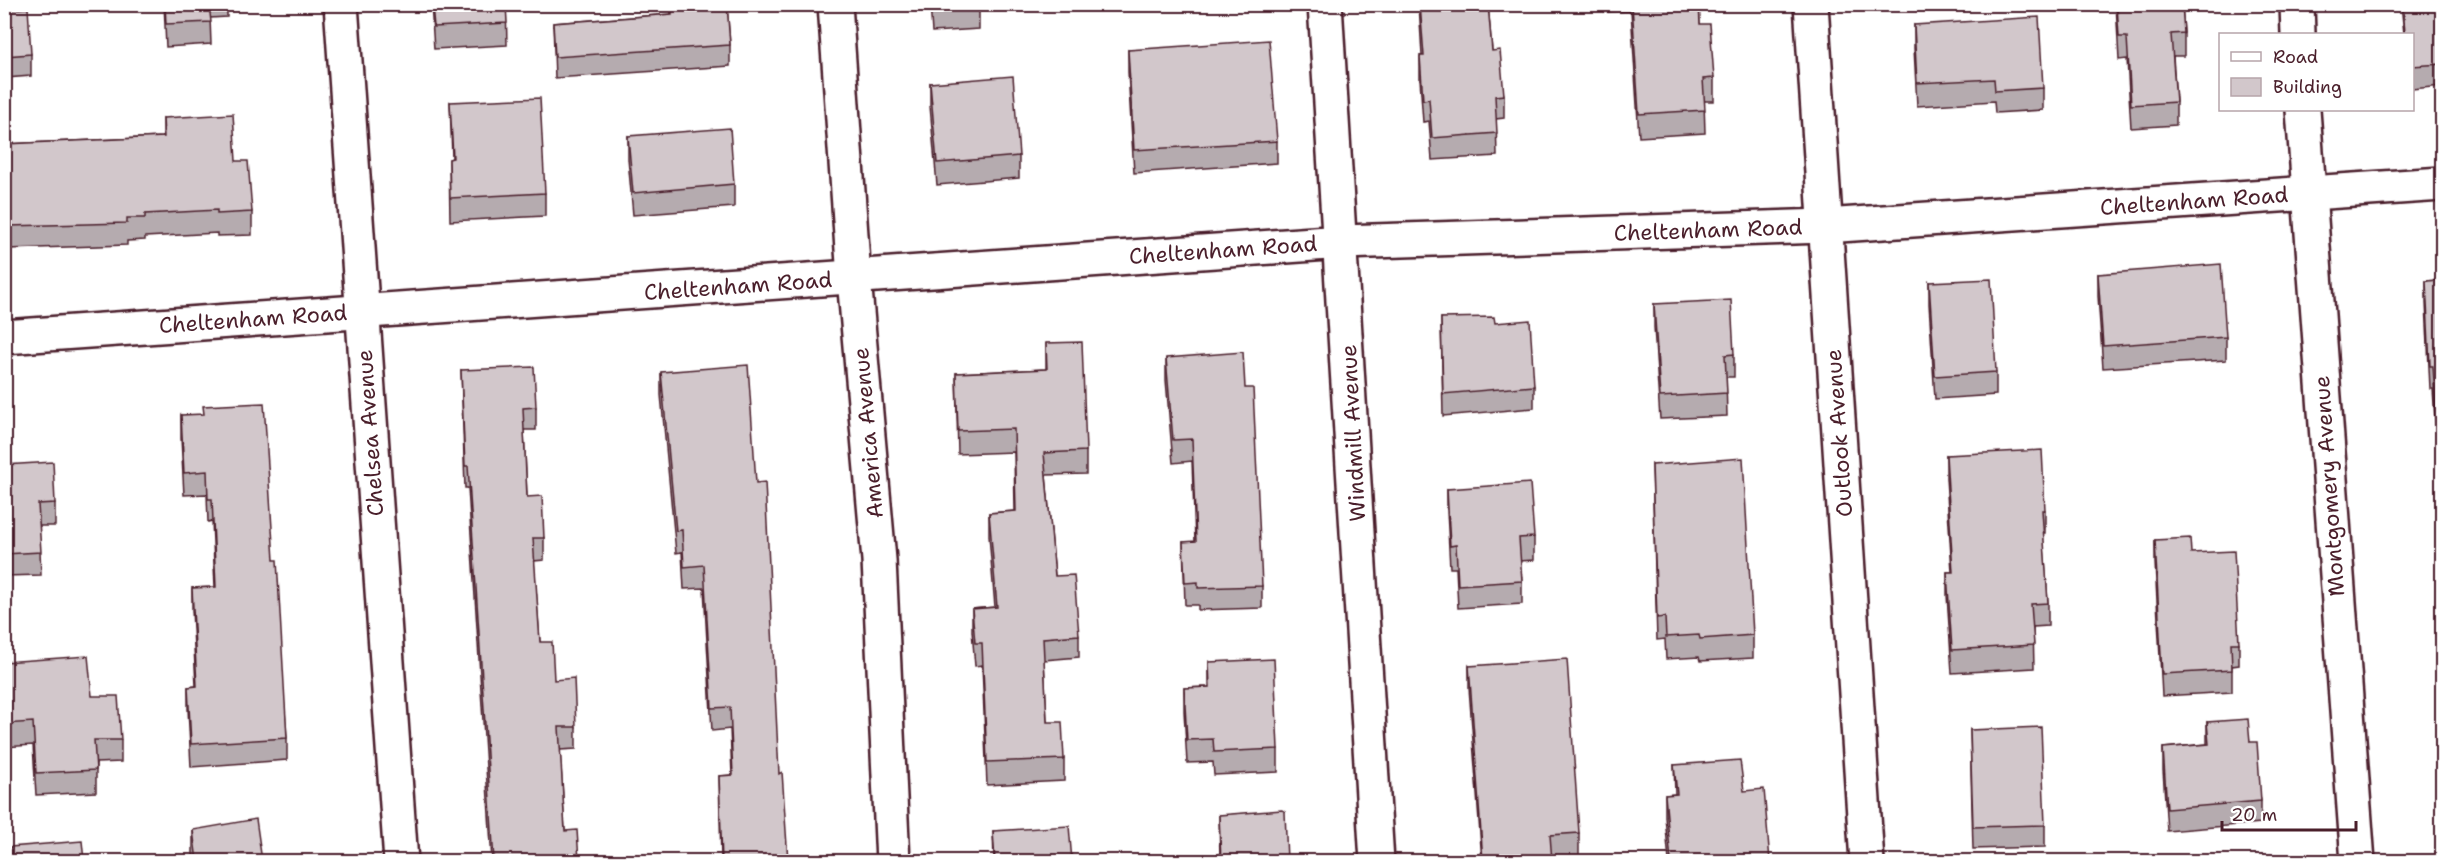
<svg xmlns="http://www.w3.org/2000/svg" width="2447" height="866" font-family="'Shantell Sans',sans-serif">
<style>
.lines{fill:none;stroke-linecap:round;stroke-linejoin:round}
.minor-casing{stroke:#4a1f2b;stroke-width:38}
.minor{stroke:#fff;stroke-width:33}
.wall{fill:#b5abaf;stroke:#4a1f2b;stroke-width:1.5}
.building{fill:#d2c7cb;stroke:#4a1f2b;stroke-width:1.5}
.labels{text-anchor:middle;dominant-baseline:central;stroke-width:4.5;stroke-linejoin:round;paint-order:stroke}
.street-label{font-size:22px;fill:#4a1f2b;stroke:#fff}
</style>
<rect width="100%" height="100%" fill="#fff"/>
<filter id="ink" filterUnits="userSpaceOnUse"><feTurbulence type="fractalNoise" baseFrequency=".0167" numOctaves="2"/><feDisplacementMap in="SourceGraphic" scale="12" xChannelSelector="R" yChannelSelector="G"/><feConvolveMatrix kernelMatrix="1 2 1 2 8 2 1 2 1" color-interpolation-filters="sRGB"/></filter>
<g filter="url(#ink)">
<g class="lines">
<g class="minor-casing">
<g id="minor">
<path d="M341,4l60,858"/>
<path d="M835,4l19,274 25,282 14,302"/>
<path d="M1325,4l52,858"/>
<path d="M1811,4l56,858"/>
<path d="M2297,4l1,30"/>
<path d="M2303,110l55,752"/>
<path d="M4,337l1338,-95 483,-16 617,-42"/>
</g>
</g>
<use href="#minor" class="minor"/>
</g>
<g class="wall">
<path d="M4,4l7,5 20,45v22l-25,2v12h-2z"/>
<path d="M164,4h63v13l-17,1 1,26 -45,3z"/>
<path d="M431,4h75l1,41 -73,4z"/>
<path d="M670,4h57l3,41v21l-175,12 -2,-55 118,-9z"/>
<path d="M930,4h49v25l-47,3z"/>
<path d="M1419,4h69l4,47 12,44v23l-8,1 1,37 -65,4 -3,-39 -6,1 -3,-43v-23h2z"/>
<path d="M1604,4h95l1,20 14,54v23h-10l1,32 -66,4 -8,-126 -26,1z"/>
<path d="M2116,4h66l2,29v23h-11l3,46v23l-45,3 -4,-69 -8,1z"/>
<path d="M2401,4h41v82l-30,3v-55h-8z"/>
<path d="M1914,25l129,63v22l-48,3 -1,-12 -77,5 -3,-58z"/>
<path d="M1128,50l149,91v22l-143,10 -6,-101z"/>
<path d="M930,83l89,73v22l-82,7 -7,-79z"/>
<path d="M450,102l95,91v23l-95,5 -1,-62 3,-1z"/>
<path d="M163,118l73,43 16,51v23l-35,1v-3l-72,4v3l-18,1v4l-119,4v3l-4,1v-109l159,-7z"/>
<path d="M628,136l106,48v23l-101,8 -5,-56z"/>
<path d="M2442,246v282l-9,-139h-3l-4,-86v-22l14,-1v-33z"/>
<path d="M2098,274l128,63v23l-123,8 -5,-72z"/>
<path d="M1929,282l67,90v23l-61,4 -6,-95z"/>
<path d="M1654,304l80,50v23h-8l1,39 -67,3 -6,-92z"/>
<path d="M1441,318l54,5 39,63v22l-91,8z"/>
<path d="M1046,343l40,108v23l-40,1 9,101 24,59v22l-35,3 3,62 17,37v22l-77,4 -5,-120 -7,1 -3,-35v-22l23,-2 -6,-71v-23l26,-2 -1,-59 -56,2 -2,-81 90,-4z"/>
<path d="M1166,358l96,228v22l-64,2v-5h-13l-2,-63h12l-3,-81 -19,2 -7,-83z"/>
<path d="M461,370l75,37v23h-12l3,67 17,41v22l-10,1 6,81 14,38 22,47v22l-16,1 5,81 14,30h-87l-24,-373h-3z"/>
<path d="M661,372l118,402 9,87h-67l-2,-85 13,-1 -2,-46 -18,2 -8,-143 -20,1 -2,-37 -6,1 -15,-158z"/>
<path d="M181,415l93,145 13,178v22l-96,7 -3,-58v-22l8,-1 -4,-76v-22l23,-1 -3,-66 -4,1 -1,-28 -23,1 -3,-57z"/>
<path d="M1946,455l99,55v23h-2l5,70v23l-15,1 1,41 -82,5 -5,-78v-23h5l-6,-94z"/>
<path d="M4,465l51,38v23h-16l2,49 -37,1z"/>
<path d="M1652,465l101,170v23l-53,3 -1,-4 -33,2 -1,-20 -8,1z"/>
<path d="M1447,489l87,48v23l-14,1 2,20v23l-64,4 -2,-40h-6l-3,-57z"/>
<path d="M2155,540l36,13 48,90v22l-7,1v26l-70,4 -7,-133z"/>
<path d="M4,662l88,34 29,44v22l-25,1v29l-60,3 -3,-50 -29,2z"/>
<path d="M1209,662l69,87v23l-64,3 -1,-13 -26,1 -3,-52v-23l25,-1z"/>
<path d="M1469,666l110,167v22l-27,2v4h-70l-13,-173z"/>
<path d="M2207,722l43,20 11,59v22l-94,8 -4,-61v-22l44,-4z"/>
<path d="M1970,730l75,95v22l-72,2z"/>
<path d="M1674,765l70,26 26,70h-101l-4,-44v-22l10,-1z"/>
<path d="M1219,815l68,46h-67z"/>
<path d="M193,830l69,31h-68l-1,-8z"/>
<path d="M993,831l79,30h-78z"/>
</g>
<g class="building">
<path d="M4,4h7v5l17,-1 3,46 -26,2 1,11h-2z"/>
<path d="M165,4h44l2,18 -45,2z"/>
<path d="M432,4h74l1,19 -73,4z"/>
<path d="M672,4h55l3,41 -175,12 -2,-34 119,-9z"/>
<path d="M931,4h48v3l-47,2z"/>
<path d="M1420,4h68l4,47 8,-1 4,45 -9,1 2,37 -65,5 -3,-39 -6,1 -3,-44h4z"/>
<path d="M1632,4h67l1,20h10l4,54 -11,1 2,31 -66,4z"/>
<path d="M2117,4h65l2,29 -13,1 5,68 -45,3 -4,-68h-8z"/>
<path d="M2403,4h39v60l-30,2v-32h-7z"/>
<path d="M2039,17l4,71 -48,3 -1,-12 -77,4 -3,-58z"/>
<path d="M1269,40l8,101 -143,9 -6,-100z"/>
<path d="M1013,76l6,80 -82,7 -7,-80z"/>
<path d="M540,98l5,95 -95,5 -1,-39 4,-1 -3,-56z"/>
<path d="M233,114l3,47h12l4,51 -35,2v-4l-72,4v4h-18v5l-119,3v4h-4v-86l160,-7 -1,-19z"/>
<path d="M730,128l4,56 -101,9 -5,-57z"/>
<path d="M2442,246v259l-9,-139h-3l-4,-85 15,-1 -1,-33z"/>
<path d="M2221,264l5,73 -123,9 -5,-72z"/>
<path d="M1991,279l5,93 -61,4 -6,-94z"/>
<path d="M1731,300l3,54 -9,1 2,38 -67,4 -6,-93z"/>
<path d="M1494,317l1,6 35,-3 4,66 -91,8 -2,-76z"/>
<path d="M1082,342l4,109 -42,2 11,123 19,-1 5,60 -36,3 4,84h15l2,37 -77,3 -5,-119h-7l-3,-34 25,-2 -8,-94 27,-2 -2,-82 -56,2 -2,-58 91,-4 -1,-26z"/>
<path d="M1243,352l2,36h8l9,198 -64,2v-6l-13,1 -2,-41 13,-1 -4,-102 -19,1 -7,-82z"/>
<path d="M748,365l8,118 9,-1 14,292 3,-2 6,89h-66l-3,-85 14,-1 -3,-68 -18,1 -8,-143 -20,2 -2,-37 -6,1 -15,-159z"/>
<path d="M534,367l2,40 -13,1 4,89 15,-1 2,42h-11l7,104h12l2,38 20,-2 2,49h-17l6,104 12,-1 2,31h-85l-26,-395h-3l-4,-96z"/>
<path d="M264,403l10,157h3l10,178 -96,6 -3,-57 9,-1 -5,-98 24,-1 -4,-88h-4l-1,-28 -23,2 -3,-58 23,-1 -1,-8z"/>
<path d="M2042,450l3,60h-3l6,93 -17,1 3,41 -82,5 -5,-78h6l-7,-117z"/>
<path d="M1743,458l10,177 -53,4 -1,-4 -33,2 -1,-20 -8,1 -5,-153z"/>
<path d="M53,462l2,41 -17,1 3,48 -37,2v-89z"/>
<path d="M1530,483l4,54 -15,1 3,43 -64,4 -2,-40 -6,1 -3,-57z"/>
<path d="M2190,538l1,15 43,-2 5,92h-8l1,27 -70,4 -7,-134z"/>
<path d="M88,656l4,40h26l3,44h-27l2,30 -60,3 -3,-51 -29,2v-62z"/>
<path d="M1274,659l4,90 -64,3 -1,-13 -26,1 -3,-52 26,-1 -1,-25z"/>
<path d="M1567,659l12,174 -29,2 2,26h-69l-14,-195z"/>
<path d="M2248,719l2,23h7l4,59 -94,8 -4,-61 46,-4 -2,-22z"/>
<path d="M2041,727l4,98 -72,2 -3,-97z"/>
<path d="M1740,760l4,31 20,-2 6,72h-99l-6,-66 12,-1 -3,-29z"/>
<path d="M1282,810l3,2 2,49h-66l-2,-46z"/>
<path d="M256,819l6,42h-65l-4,-31z"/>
<path d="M1069,826l3,35h-77l-2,-30z"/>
<path d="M82,841l2,20h-73l-1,-14z"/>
</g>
</g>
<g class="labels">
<g class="street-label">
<text transform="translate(2194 201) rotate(-4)">Cheltenham Road</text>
<text transform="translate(1708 230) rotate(-2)">Cheltenham Road</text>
<text transform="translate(1223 250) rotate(-4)">Cheltenham Road</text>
<text transform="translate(738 286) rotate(-4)">Cheltenham Road</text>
<text transform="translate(253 319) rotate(-4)">Cheltenham Road</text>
<text transform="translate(370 433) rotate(-94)">Chelsea Avenue</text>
<text transform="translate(868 433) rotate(-95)">America Avenue</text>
<text transform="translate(1353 433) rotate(-93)">Windmill Avenue</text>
<text transform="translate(1839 433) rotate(-94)">Outlook Avenue</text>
<text transform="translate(2329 486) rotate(-94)">Montgomery Avenue</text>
</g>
</g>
<rect width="2447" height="866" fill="none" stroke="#fff" stroke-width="24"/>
<rect x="12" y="12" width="2423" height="842" fill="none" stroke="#4a1f2b" stroke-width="2" filter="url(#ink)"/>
<rect x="2219" y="33" width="195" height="78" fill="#ffffff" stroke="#b7a5aa" stroke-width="1.5"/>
<rect x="2231" y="52" width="30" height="9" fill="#ffffff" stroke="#b7a5aa" stroke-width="1.5"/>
<text x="2273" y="63" font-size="18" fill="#4a1f2b">Road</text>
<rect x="2231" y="78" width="30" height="18" fill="#d2c7cb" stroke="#b7a5aa" stroke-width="1.5"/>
<text x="2273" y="93" font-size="18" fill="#4a1f2b">Building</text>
<path d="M2222 821v9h134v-9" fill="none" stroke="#4a1f2b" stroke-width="3"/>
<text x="2231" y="821" font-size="18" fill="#4a1f2b" stroke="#ffffff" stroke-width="4.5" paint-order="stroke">20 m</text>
</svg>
